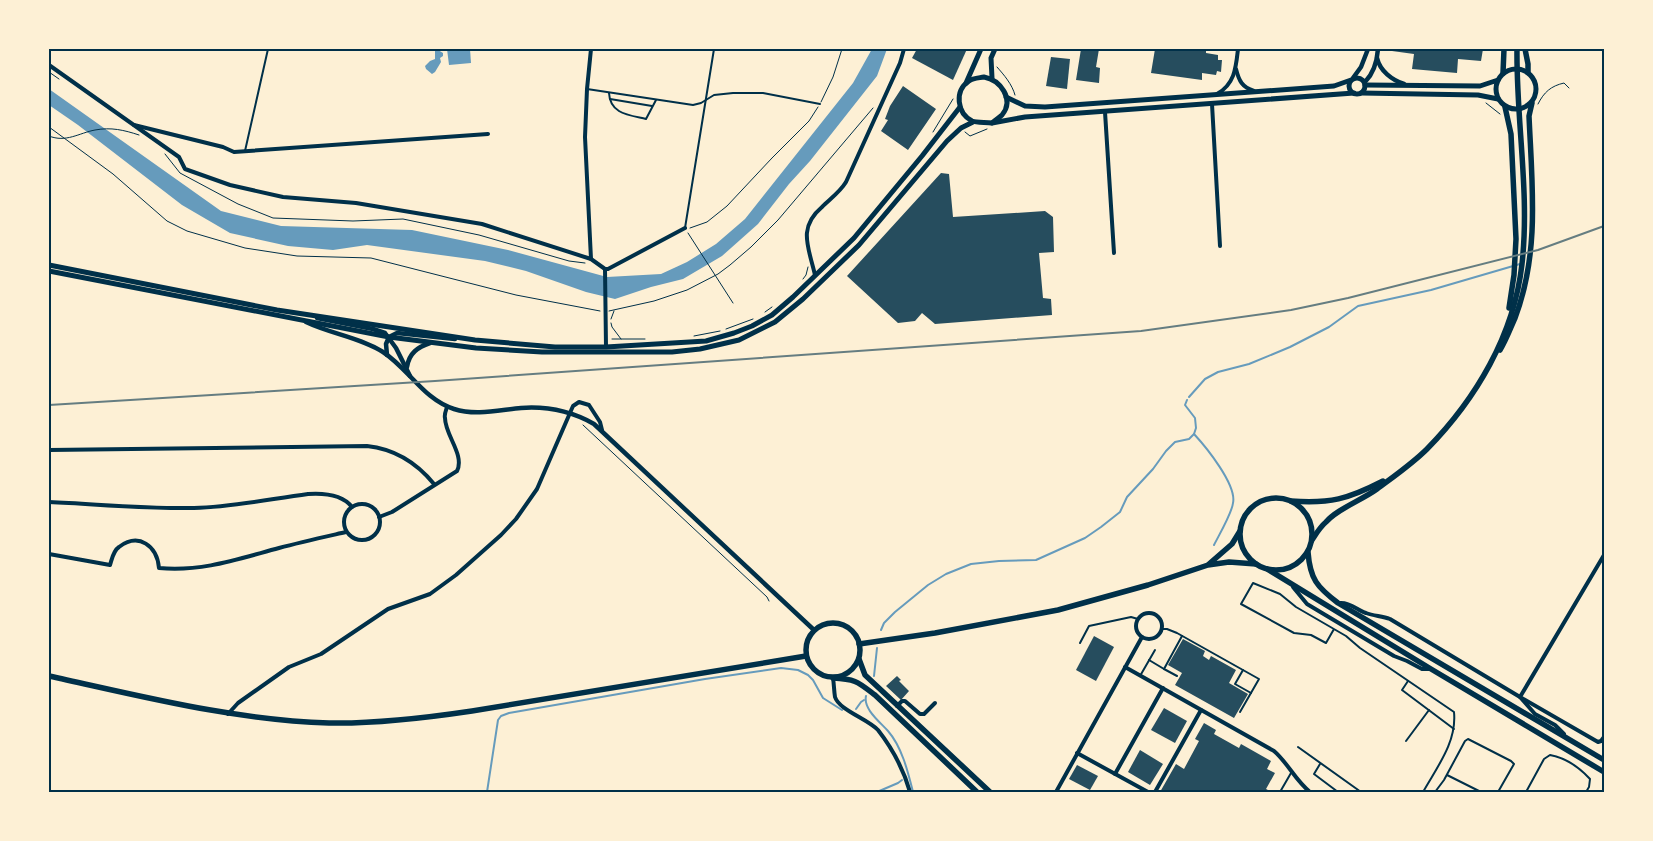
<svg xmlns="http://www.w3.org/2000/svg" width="1653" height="841" font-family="Overpass,sans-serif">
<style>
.water{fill:#669bbc}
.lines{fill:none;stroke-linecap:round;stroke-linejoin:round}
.stream{stroke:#669bbc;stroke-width:2}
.building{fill:#264d5e}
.path{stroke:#003049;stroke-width:1}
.service{stroke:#003049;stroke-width:2}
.minor{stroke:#003049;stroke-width:4}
.tertiary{stroke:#003049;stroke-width:4.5}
.secondary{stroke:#003049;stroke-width:5}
.primary{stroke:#003049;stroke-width:5.5}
.trunk{stroke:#003049;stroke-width:5.5}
.rail{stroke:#657d81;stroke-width:2}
.neatline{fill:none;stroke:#003049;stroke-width:2}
</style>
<rect width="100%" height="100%" fill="#fdf0d5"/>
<g class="water">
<path d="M447,49h23l1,14 -22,2z"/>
<path d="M872,49h15l-10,27 -67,85 -21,23 -31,40 -36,32 -39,23 -32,8 -36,12 -29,-7 -60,-21 -41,-10 -118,-16 -34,5 -45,-4 -58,-13 -48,-28 -104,-80 -29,-20v-16l172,122 60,15 131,4 96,20 99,27 54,-3 26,-12 29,-18 29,-25 108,-136z"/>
<path d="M438,50l5,3v3l-3,2 1,4 -6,10 -3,2 -6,-5 -1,-3 5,-5 5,-2v-8z"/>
</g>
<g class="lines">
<g class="stream">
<path d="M1189,397l16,-18 13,-7 31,-8 41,-17 39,-20 29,-21 73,-16 89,-26"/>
<path d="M1194,434c12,13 43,51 39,69 -1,10 -14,32 -19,42"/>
<path d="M881,630l3,-7 11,-11 33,-27 18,-11 25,-10 28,-3 37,-1 49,-22 16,-11 19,-15 7,-15 26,-28 13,-18 9,-9 14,-3 5,-5 2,-6 -1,-10 -10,-13 2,-5"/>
<path d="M874,676l3,-28"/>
<path d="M866,696c-3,13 14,26 22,35 14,16 20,41 25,61"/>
<path d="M856,709l5,-7 3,-2"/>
<path d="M487,792l11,-72 3,-4 8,-3 196,-34 76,-11 17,2 10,5 5,5 10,18 19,12"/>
<path d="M877,792l21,-9 4,-3"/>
</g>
</g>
<g class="building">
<path d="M917,49h50l-14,31 -41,-22z"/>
<path d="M1081,49h18l-3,18 4,1 -1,15 -23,-3z"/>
<path d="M1155,49h51v4l12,2v5h4l-1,12 -4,-1 -1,4 -14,-2v7l-51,-7z"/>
<path d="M1392,49h91l-2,12 -23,-2 -1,14 -45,-4 2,-15 -22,-3z"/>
<path d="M1051,57l19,2 -3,30 -21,-3z"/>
<path d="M903,86l33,23 -28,41 -27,-19 7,-11 -3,-1 5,-13z"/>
<path d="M941,173l8,1 4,43 92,-6 8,6 1,35 -15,1 4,45 8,1 1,16 -117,9 -13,-11 -7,8 -17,2 -51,-47z"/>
<path d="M1094,636l20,11 -18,34 -20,-11z"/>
<path d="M1183,639l22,12 -2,5 6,4 2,-4 25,14 -7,13 19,11 -14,24 -59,-33 7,-12 -14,-8z"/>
<path d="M897,676l4,4 -2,1 10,10 -8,9 -15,-14z"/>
<path d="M1164,708l23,13 -12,22 -24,-13z"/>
<path d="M1204,723l12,7 -2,4 25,14 2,-4 30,17 -4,8 8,4 -9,16 6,3h-112l16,-28 8,5 15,-28 -4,-2z"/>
<path d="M1140,750l23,14 -13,21 -22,-13z"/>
<path d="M1077,765l21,11 -8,14 -21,-11z"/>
</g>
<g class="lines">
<g class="path">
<path d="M997,67c7,8 15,17 18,28"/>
<path d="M49,72l10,7"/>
<path d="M821,102l12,-25 9,-28"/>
<path d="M1486,103l14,11"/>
<path d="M1538,104c6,-12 13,-18 26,-21l5,5"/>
<path d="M49,127l64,47 54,47 20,10 58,17 52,8 74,2 145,37 84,16"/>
<path d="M933,132l20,-33"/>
<path d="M965,132l5,4 17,-7"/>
<path d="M49,136c17,7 30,-3 46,-6 16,-3 29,0 44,5"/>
<path d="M165,154l15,19 58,31 35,14 80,3 50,-2 76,16 90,26 16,2"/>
<path d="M690,228l17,-6 20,-16 45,-48 37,-37 9,-14"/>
<path d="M688,233l45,70"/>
<path d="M803,279l3,-4 2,-8"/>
<path d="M609,311l45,-10 33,-11 31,-16 12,-9 21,-18 27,-27 95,-112"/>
<path d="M765,312l7,-5"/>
<path d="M611,319l3,-8"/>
<path d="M611,323l1,4 9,12"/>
<path d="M726,329l27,-10"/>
<path d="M694,336l26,-5"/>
<path d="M612,339h33"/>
<path d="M583,425l184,172 2,4"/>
</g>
<g class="service">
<path d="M587,89l106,16 8,-2 13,-8 19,-2h30l57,11"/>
<path d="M609,93c1,21 20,22 37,26l10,-19"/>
<path d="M610,99l42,7"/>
<path d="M245,151l23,-102"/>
<path d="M685,228l29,-179"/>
<path d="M1162,629h5l10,4 82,46 -19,33"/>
<path d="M1334,629l-8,14 -15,-8 -17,-2 -53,-29 12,-21 27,11 16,13 50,29 14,12 94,64c3,30 -17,55 -31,80"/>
<path d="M1080,643l9,-17 42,-9 7,2"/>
<path d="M1149,660l15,9"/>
<path d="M1243,670l-8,14 16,9"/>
<path d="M1140,676l15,-26"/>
<path d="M1177,676l-13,-7 18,-33"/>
<path d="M1408,681l-6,9 52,39"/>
<path d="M1406,741l23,-31"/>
<path d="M1298,747l63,45"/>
<path d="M1320,764l-6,10 24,18"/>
<path d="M1447,775l34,17"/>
<path d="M1280,792l11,-19"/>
<path d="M1435,792l9,-12 21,-39 3,-2 43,22 3,3 -16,28"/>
<path d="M1526,792l18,-33 6,-4c16,3 29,12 40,24l-1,8 -3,5"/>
</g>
<g class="minor">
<path d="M591,49l-4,40 -2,48 6,122"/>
<path d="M49,65l130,92 6,12 45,16 53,12 73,6 126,21 109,35 14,10h3l77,-41"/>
<path d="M1236,69c3,12 6,18 18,22"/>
<path d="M1217,94c18,-10 19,-27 21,-45"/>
<path d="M1212,104l8,142"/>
<path d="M1105,112l9,141"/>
<path d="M134,125l89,22 11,5 254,-18"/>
<path d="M605,269l1,78"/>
<path d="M815,275c-6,-27 -18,-47 7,-68 8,-8 18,-15 24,-25l54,-119 4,-14"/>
<path d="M49,450l318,-4c28,3 49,16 67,38"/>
<path d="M49,502c48,2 96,7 145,6 38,-1 76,-9 114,-14 15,-1 34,0 44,13"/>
<circle cx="362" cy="522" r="18"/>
<path d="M379,517l13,-5 65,-41c8,-16 -12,-36 -12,-53 -1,-3 1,-8 2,-11"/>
<path d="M49,554l61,11c2,-6 3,-14 9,-18 20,-15 38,-1 40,21 43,4 79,-9 120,-20 22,-6 45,-11 67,-16"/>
<path d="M1604,555l-84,142 78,45 3,-1 3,-4"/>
<path d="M1293,587l14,17 15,9 72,43 13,5 15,8h8"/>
<path d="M1340,603c10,-1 17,7 26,10 8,3 16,3 24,6l130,78 15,17 20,11 9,9"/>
<circle cx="1149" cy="626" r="13"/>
<path d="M1125,667l149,84c14,12 21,29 36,41"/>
<path d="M833,678c1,6 1,13 2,19 4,13 33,22 43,33 14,18 26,41 32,62"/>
<path d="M897,706l5,-5h3l15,13h4l11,-11"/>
<path d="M228,714l10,-11 51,-36 32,-13 67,-45 42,-15 26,-19 45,-40 15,-16 21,-30 36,-83 6,-4 10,3 11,17 2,8"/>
<path d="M1077,753l71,39"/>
<path d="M1115,774l48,-86"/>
<path d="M1056,792l86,-155"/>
<path d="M1155,792l46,-82"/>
</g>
<g class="tertiary">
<path d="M1377,58c3,13 15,22 27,26"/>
<path d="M1353,78l8,-11 7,-18"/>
<path d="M1365,82c9,-9 12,-20 13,-33"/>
<path d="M317,318l56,11 12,4 11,15 14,28"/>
<path d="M306,322c25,12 53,15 77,30 26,17 40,47 71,57 22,7 45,1 67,-1 27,-2 50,3 73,16l220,206"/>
<path d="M387,355l-1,-11 3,-7 8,-4 58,6"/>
<path d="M407,367c2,-14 11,-20 23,-24"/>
</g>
<g class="secondary">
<circle cx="1516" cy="89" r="20"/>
<path d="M984,77c16,3 31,22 18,38 -3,3 -7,5 -10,8 -6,-1 -15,0 -20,-2 -15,-8 -18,-30 -3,-40 4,-3 10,-3 15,-4z"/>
<circle cx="1357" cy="86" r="8"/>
<path d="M992,78l-1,-20 4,-9"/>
<path d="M966,83l15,-34"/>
<path d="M1365,85l115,1 18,-6"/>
<path d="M1361,93l117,2 20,4"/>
<path d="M1006,97l19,9 20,1 289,-21 17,-6"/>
<path d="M992,123l33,-6 329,-24"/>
<path d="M49,265l228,45 198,30 80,7h51l100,-6 28,-8 18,-7 20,-11 21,-18 61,-59 68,-82 38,-49"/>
<path d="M49,271l340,66 87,11 66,4h130l28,-3 39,-9 36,-18 28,-23 56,-54 88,-104 14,-13 12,-6"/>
</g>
<g class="primary">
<path d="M859,659l6,16 125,117"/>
<path d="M833,678c23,1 25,4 42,17l102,97"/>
</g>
<g class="trunk">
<path d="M1525,49l3,15v8"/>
<path d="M1503,73l1,-24"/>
<path d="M1505,107l6,27 5,105 -2,36 -5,33"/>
<path d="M1500,350c6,-10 10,-21 15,-32 25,-66 17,-133 14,-202l3,-13"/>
<circle cx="1276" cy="534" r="36"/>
<path d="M1291,501c39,3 57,-2 92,-20"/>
<path d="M1312,540c4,-6 8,-13 14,-18 11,-13 36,-22 51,-33 16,-12 35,-25 50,-40 49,-50 87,-114 95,-185 8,-71 -6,-144 -5,-215"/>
<path d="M1308,552c2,27 9,35 30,51l266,157"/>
<path d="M1209,564l23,-20 8,-13"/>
<path d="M1267,569l164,100 173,103"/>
<circle cx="833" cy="650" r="27"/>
<path d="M859,644l76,-11 123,-23 90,-25 60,-20 21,-3 27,2"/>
<path d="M49,676c92,20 184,44 280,47 47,1 96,-5 143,-12l334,-55"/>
</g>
<path class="rail" d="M49,405l386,-24 706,-50 150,-21 57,-12 190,-48 66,-24"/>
</g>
<rect width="1653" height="841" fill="none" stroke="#fdf0d5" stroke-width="100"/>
<rect x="50" y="50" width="1553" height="741" class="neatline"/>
</svg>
